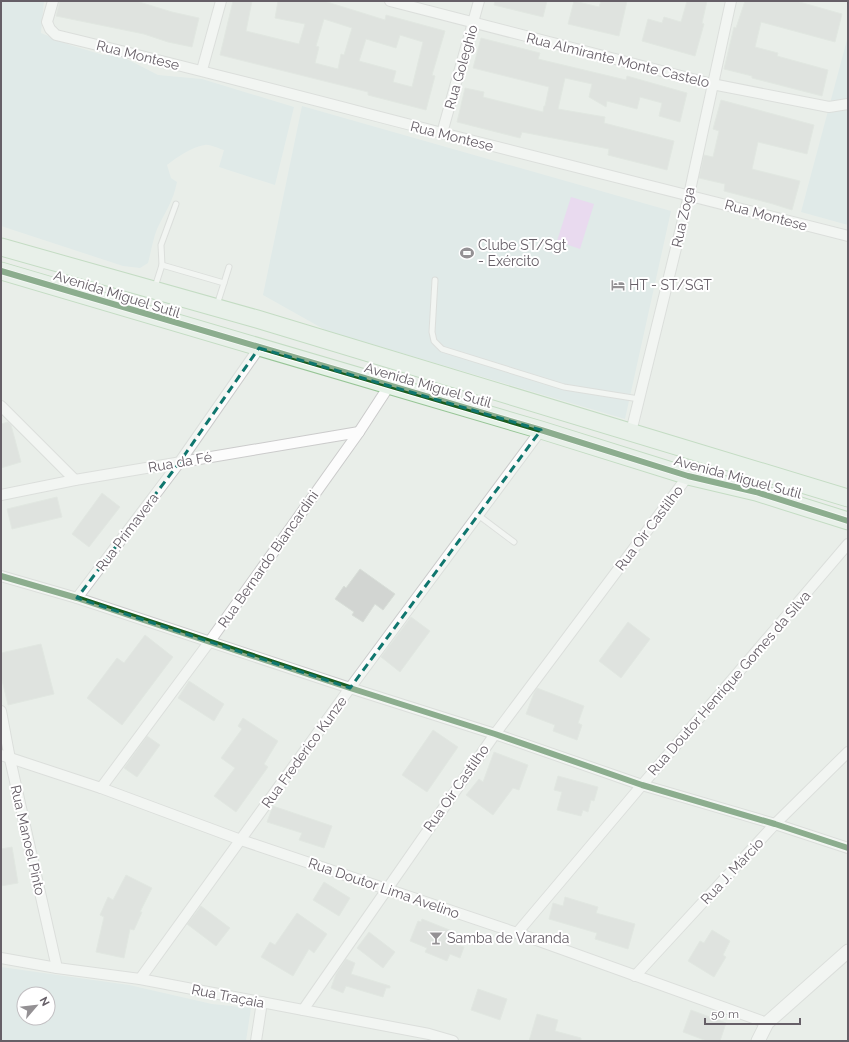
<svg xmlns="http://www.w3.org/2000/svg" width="849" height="1042" font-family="Raleway,sans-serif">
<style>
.green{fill:#d5e4e7;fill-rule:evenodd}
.water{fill:#e8c0f6}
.building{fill:#d2d5d2;stroke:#d8ded8;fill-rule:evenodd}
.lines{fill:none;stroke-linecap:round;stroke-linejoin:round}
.service-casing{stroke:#cbcbcb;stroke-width:7}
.minor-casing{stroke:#cbcbcb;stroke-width:12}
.tertiary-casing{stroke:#cbcbcb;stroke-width:15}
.trunk-casing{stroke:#97c596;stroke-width:19}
.service{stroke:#fcfcfc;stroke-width:5}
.minor{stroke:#fcfcfc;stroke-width:10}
.tertiary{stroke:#fcfcfc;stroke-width:13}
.trunk{stroke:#e6f2e8;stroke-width:17}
.cycleway-casing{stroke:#fff;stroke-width:8}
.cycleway{stroke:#1b5e20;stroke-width:6}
.marked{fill:none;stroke:#0f766e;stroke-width:3;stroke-dasharray:8 5;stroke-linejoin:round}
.labels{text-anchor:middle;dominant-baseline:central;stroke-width:4;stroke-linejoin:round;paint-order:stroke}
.street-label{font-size:14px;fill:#665f67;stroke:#fff}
.poi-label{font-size:14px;fill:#665f67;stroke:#fff;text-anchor:start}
</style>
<rect width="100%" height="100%" fill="#e9eee9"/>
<g class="green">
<path d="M1,1h43l-3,32 29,12 33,10h16l39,20 44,4 92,28 -19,78 -56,-18 5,-17c-5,-1 -14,-6 -19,-5 -13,2 -28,12 -38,20l4,13 6,4c-4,20 -12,30 -20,47 -4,10 -6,23 -9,34l-8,5 -17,-2 -122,-40z"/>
<path d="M848,36v189l-47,-13z"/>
<path d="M302,106l369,105 -46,208 -298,-88 -64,-36z"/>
<path d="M1,967l128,18 83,19 39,4 -5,33h-245zM24,994h24v24h-24z"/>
</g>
<path class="water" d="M571,197l23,7 -14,45 -23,-8z"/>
<g class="building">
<path d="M60,1h76l36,11 27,6 -7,29 -24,-5 -24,-8 -88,-18z"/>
<path d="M233,1h19l-6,30 53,13 6,-20 -30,-6 3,-17h46l61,19 1,-5 59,16 -13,44 3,1 -9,34 -58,-15v-3l-148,-37zM324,19l28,9 -8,27 -3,-1 -3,15 -23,-6 4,-16 -3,-1zM400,35l23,7 -11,45 -19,-5 3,-11 -37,-10 7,-22 30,9z"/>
<path d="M495,1h52l-4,16 -49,-12z"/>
<path d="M574,1l25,6 2,-6h26l-8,35 -51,-12z"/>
<path d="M687,1h20l-5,22 2,1 -9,32 -53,-15 6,-22 14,4 2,-6 17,5z"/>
<path d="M745,1h51l46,13 -7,28 -74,-20 -6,25 23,6 -1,3 51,14 -6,26 -70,-18v-2l-28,-7 10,-42 2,1z"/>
<path d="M481,38l59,15 -2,6 88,21 1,-4 60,17 -7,29 -21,-6 3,-13 -22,-6 -3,12 -30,-8 -1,6 -17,-10 3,-13 -27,-6 -7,31 47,8 -1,6 70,18 -7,29 -59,-15 1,-6 -87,-17 -2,6 -63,-16 8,-34 19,4 -1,5 60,15 1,-6h1l4,-19 -76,-19z"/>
<path d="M721,100l93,25 -7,29 -49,-12 -6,27 48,12 -8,29 -19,-6 -49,-13 1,-7 -26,-6 5,-23 9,2 6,-26 -6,-2z"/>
<path d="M8,422l3,3 10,37 -20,6v-44z"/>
<path d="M102,493l18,14 -31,40 -17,-13z"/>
<path d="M57,497l5,20 -50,12 -5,-20z"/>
<path d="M360,569l35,25 -12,16 -8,-6 -12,18 -11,-7 2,-3 -19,-13 9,-13 2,2z"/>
<path d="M411,617l19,14 -30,41 -19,-15z"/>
<path d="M628,622l22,17 -29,39 -22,-17z"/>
<path d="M145,635l28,22 -51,68 -35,-27 30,-40 7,5z"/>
<path d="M41,644l13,50 -46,11 -7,-29v-23z"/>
<path d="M189,681l35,23 -10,17 -36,-23z"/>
<path d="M537,688l47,18 -6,17 4,2 -5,15 -24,-9 2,-6 -29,-11 8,-21z"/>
<path d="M243,718l35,23 -14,23 4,3 -32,45 -22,-16 21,-28 -14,-10 21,-29 -4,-3z"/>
<path d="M433,730l25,17 -31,45 -25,-17z"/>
<path d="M147,736l13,9 -23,32 -13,-9z"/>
<path d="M494,752l34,13 -9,25 -6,-2 -20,27 -27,-20 13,-16 4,3z"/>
<path d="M558,776l40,11 -4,14 -3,-1 -3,12 -5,-2 -2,6 -24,-6 5,-18 -8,-2z"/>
<path d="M273,806l59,20 -8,22 -25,-8 3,-7 -35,-11z"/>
<path d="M12,847l6,36 -17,3v-37z"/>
<path d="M126,875l26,13 -12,24h2l-8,18 -4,-1 -6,29 -28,-6 8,-35 -4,-2 8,-18 5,3z"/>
<path d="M324,882l26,16 -11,18 -26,-16z"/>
<path d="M565,897l33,10 -2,6 39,11 -7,25 -33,-10 2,-6 -48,-14 4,-16 10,3z"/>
<path d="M201,906l29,22 -14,18 -29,-22z"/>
<path d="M297,913l30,21 -13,19 -5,-4 -16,27 -32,-19 9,-15 5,3z"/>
<path d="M422,919l40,16 -4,10 6,2 -4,11 -10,-4 -3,7 -22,-9 2,-4 -17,-7 8,-20 3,1z"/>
<path d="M712,930l18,11 -7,14 3,2 -12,20 -26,-16 12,-20 4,2z"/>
<path d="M369,932l26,20 -12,16 -26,-20z"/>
<path d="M346,959l9,4 -4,11 39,12v2h-4l-3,9 -37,-11 -3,7 -12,-5 5,-14z"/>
<path d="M478,989l29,10 -7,21 -29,-10z"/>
<path d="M691,1010l35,13 -6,18h-13l-24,-9z"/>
<path d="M537,1014l21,6 -3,11 26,7v3h-52z"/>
</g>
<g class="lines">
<g class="service-casing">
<g id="service">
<path d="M162,265l62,18 -7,22"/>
<path d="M435,280l-3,52 2,9 8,8 122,38 75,12"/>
<path d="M224,283l5,-16"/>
<path d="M155,287l7,-22 -1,-20 15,-41"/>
<path d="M478,515l36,27"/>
</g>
</g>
<g class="minor-casing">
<g id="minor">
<path d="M53,1l-6,21 3,7 6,6c129,31 258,65 386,98 135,35 271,68 406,103"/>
<path d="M390,1l322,83 117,23 19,-3"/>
<path d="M202,70l19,-69"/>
<path d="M442,133l37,-132"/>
<path d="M1,406l74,74"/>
<path d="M631,432l58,-237 42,-194"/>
<path d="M1,495l74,-15 284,-48"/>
<path d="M1,576l76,22 273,90 145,46 147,51 133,39 73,24"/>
<path d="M77,598l102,-135 80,-115"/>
<path d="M1,711l9,48 47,209"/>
<path d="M1,755l100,33 140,52 276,93 250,90"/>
<path d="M101,788l109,-147 149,-209 30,-46"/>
<path d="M517,933l125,-148 206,-241"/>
<path d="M1,958l56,10 83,11 289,55 24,7"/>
<path d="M635,976l140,-152 73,-72"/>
<path d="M140,979l210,-291 191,-258"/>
<path d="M303,1010l192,-276 193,-258"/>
<path d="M256,1041l6,-39"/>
</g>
</g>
<g class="tertiary-casing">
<path id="tertiary" d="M758,1041l9,-18 81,-72"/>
</g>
<g class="trunk-casing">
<g id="trunk">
<path d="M1,247l256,72 591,179"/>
<path d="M1,271l540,159 147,46 68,16 92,29"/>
</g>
</g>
<use href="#service" class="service"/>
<use href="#minor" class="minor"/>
<use href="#tertiary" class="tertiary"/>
<use href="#trunk" class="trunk"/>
<g class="cycleway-casing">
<g id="cycleway">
<path d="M1,271l540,159 147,46 68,16 92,29"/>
<path d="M1,576l76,22 273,90 145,46 147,51 133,39 73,24"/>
</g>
</g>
<use href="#cycleway" class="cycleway"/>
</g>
<path d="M0 0H849V1042H0ZM259,348l282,82 -191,258 -273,-90 102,-135z" fill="#e9eee9" fill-opacity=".55" fill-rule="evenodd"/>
<path class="marked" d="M259,348l282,82 -191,258 -273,-90 102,-135z"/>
<defs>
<g id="stadium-bare" transform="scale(1.08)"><path d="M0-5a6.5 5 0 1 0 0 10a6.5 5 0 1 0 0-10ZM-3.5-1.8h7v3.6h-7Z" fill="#949194" stroke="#fff" stroke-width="2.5" paint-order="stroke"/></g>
<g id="hotel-bare" transform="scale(1.08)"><path d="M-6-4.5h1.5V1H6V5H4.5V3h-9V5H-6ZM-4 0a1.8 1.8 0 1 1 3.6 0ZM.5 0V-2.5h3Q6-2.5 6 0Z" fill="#949194" stroke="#fff" stroke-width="2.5" paint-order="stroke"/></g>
<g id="bar-bare" transform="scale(1.08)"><path d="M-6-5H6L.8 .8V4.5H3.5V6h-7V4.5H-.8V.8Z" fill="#949194" stroke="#fff" stroke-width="2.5" paint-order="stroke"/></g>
</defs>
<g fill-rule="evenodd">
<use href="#stadium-bare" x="467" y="253"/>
<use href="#hotel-bare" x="618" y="285"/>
<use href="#bar-bare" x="436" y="938"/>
</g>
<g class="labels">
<g class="street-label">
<text transform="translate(138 55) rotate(14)">Rua Montese</text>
<text transform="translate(618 60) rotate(14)">Rua Almirante Monte Castelo</text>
<text transform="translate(461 67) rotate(-74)">Rua Goleghio</text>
<text transform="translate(452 136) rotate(14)">Rua Montese</text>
<text transform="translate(766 215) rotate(15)">Rua Montese</text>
<text transform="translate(683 217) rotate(-77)">Rua Zoga</text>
<text transform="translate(117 294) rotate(17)">Avenida Miguel Sutil</text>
<text transform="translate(428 385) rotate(16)">Avenida Miguel Sutil</text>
<text transform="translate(180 462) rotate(-10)">Rua da Fé</text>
<text transform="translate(738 477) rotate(15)">Avenida Miguel Sutil</text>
<text transform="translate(649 528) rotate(-53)">Rua Oir Castilho</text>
<text transform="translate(127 532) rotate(-53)">Rua Primavera</text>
<text transform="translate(268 559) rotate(-55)">Rua Bernardo Biancardini</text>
<text transform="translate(729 683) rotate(-49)">Rua Doutor Henrique Gomes da Silva</text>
<text transform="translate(304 752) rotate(-54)">Rua Frederico Kunze</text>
<text transform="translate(456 788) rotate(-55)">Rua Oir Castilho</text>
<text transform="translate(28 840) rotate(77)">Rua Manoel Pinto</text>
<text transform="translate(732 871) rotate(-47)">Rua J. Márcio</text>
<text transform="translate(384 888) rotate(19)">Rua Doutor Lima Avelino</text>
<text transform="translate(228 996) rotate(11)">Rua Traçaia</text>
</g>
<g class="poi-label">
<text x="478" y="245">Clube ST/Sgt<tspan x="478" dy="16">- Exército</tspan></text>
<text x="629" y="285">HT - ST/SGT</text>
<text x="447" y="938">Samba de Varanda</text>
</g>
</g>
<rect width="849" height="1042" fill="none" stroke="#665f67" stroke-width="4"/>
<g transform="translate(36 1006) rotate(62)"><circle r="19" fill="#ffffff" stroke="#c2bfc2"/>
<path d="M0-3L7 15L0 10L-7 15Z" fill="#949194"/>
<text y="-6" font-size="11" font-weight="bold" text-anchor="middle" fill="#665f67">N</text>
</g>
<path d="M705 1018v6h95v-6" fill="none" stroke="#665f67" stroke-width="2"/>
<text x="711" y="1018" font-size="12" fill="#665f67" stroke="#ffffff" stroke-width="3" paint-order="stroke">50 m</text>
</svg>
